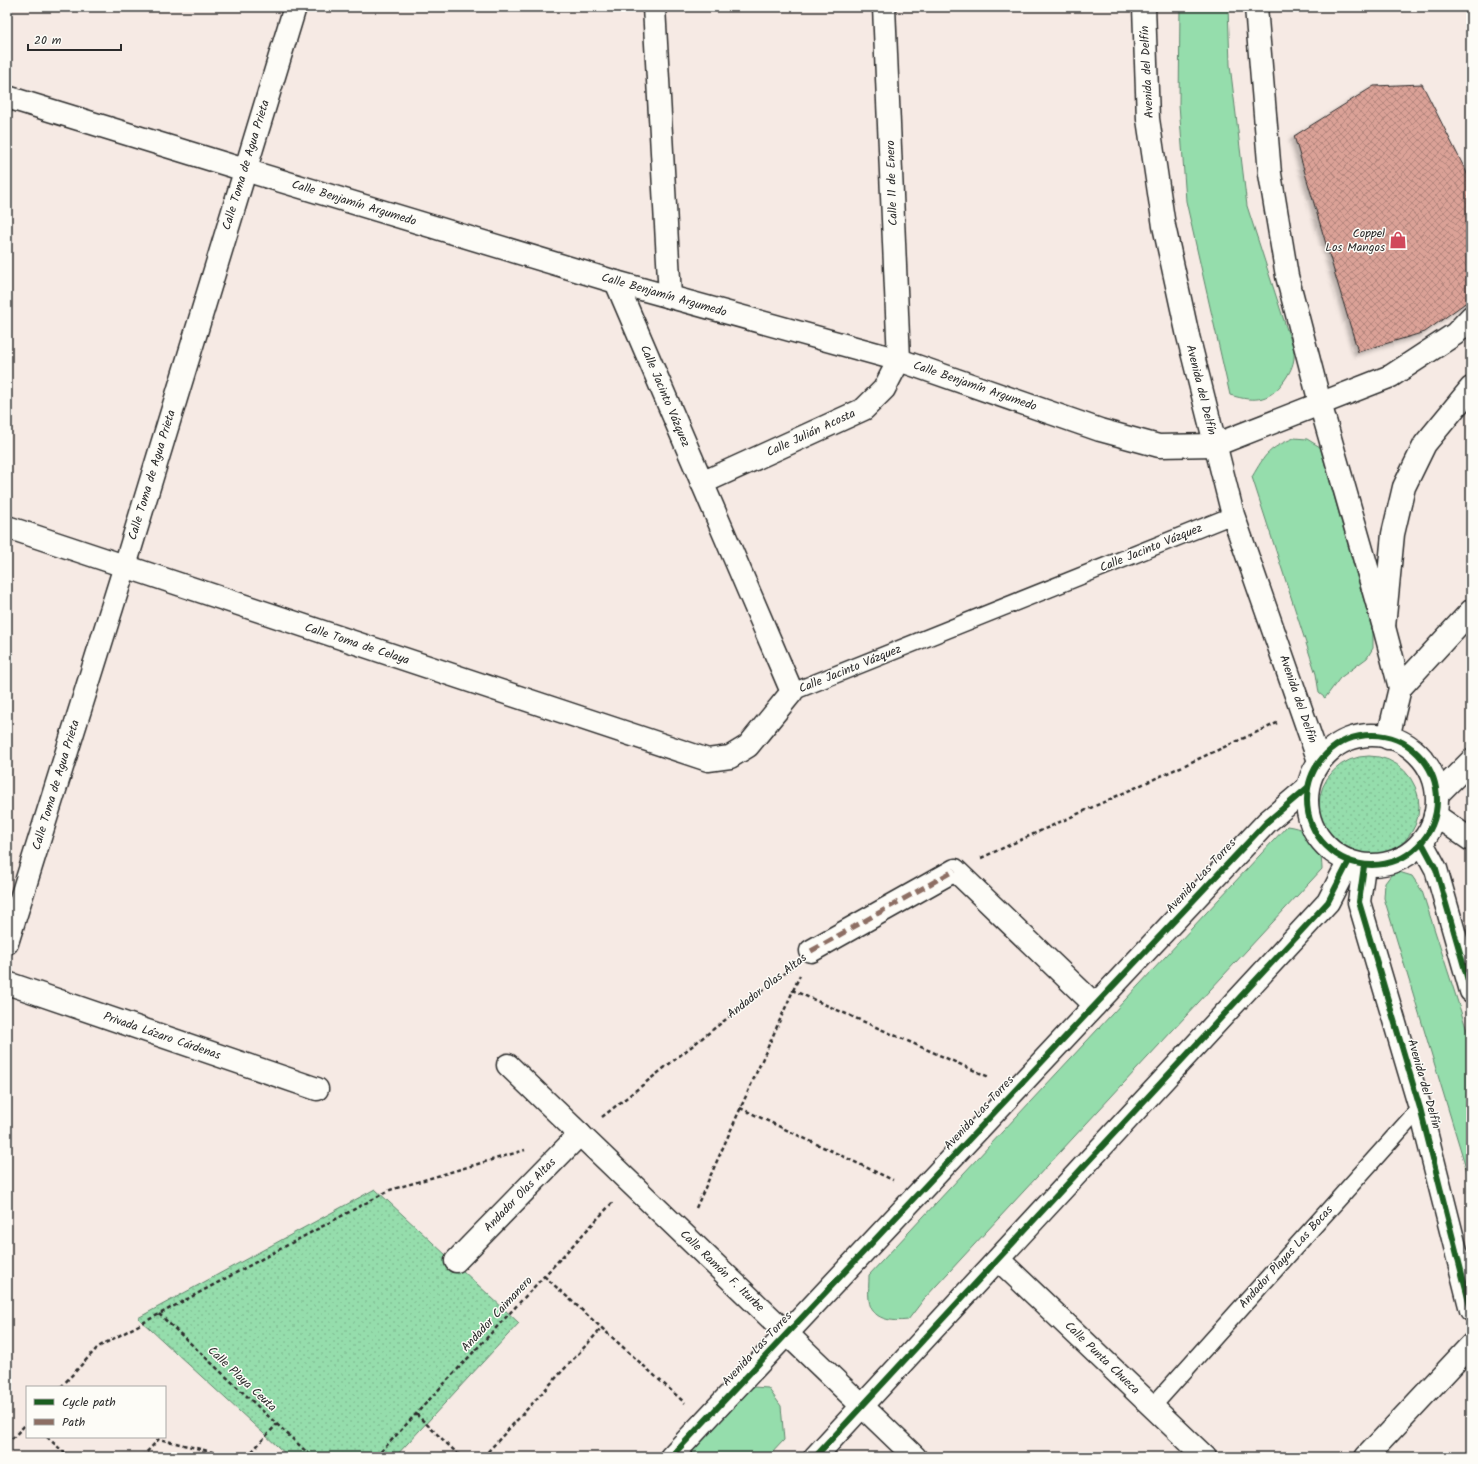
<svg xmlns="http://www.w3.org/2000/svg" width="1478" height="1464" font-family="Kalam,sans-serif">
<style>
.grass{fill:#95ddac;stroke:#60846c}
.park{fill:url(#park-dots);stroke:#60846c}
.building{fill:url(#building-cross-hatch);stroke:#2b2b2b;filter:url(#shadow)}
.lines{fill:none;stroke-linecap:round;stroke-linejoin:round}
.lane-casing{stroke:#2b2b2b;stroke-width:19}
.street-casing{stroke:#2b2b2b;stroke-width:25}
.secondary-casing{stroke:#2b2b2b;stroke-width:25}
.path{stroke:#2b2b2b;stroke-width:2.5;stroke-dasharray:4 3;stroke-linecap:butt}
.lane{stroke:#fdfcf7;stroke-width:16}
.street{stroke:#fdfcf7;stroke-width:22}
.secondary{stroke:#fdfcf7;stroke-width:22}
.quiet{stroke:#8d6e63;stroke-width:5;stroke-dasharray:10 5;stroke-linecap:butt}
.cycleway-casing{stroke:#fdfcf7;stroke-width:8}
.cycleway{stroke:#1b5e20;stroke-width:6}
.labels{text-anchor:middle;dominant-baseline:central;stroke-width:3;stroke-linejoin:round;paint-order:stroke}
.street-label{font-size:12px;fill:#2b2b2b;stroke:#fdfcf7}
.poi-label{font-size:12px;fill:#2b2b2b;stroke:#fdfcf7;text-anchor:end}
</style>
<defs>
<pattern id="park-dots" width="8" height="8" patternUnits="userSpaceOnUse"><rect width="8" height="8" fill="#95ddac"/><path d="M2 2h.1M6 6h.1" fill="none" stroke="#81be94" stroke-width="1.8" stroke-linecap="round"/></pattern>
<pattern id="building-cross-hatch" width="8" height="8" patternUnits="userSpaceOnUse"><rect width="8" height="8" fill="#dba297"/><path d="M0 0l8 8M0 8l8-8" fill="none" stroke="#b2847b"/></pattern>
<filter id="shadow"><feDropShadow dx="-3.5" dy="3.5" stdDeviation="2" flood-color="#0004"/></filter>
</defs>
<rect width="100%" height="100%" fill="#f6eae4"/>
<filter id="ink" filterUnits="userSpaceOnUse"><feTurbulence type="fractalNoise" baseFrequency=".025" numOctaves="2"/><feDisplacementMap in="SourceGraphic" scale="8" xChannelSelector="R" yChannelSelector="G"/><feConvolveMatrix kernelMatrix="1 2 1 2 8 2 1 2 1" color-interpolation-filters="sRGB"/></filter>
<g filter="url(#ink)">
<g class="grass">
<path d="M1180,7h48l2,58 17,141 41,127c8,18 9,28 -2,45 -15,23 -30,25 -56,17l-44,-194 -7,-97z"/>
<path d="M1294,438l13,1 13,8 53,185v16l-6,10 -27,20 -15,20 -6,-5 -3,-19 -64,-197c14,-24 16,-28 42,-39z"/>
<path d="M1287,826c28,4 34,17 35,43l-398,430 -16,21c-16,2 -37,0 -39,-20 -1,-8 0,-17 0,-25z"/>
<path d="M1399,872l13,4 10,15 49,152v141l-87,-286 1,-15 6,-8z"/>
<path d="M753,1387l15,1 13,18 3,34 -16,17h-92l60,-63z"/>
</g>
<g class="park">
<circle cx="1369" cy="806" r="50"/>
<path d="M375,1189l144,134 -124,134h-106l-151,-139z"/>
</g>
<path class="building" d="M1422,84l49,97v118l-46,33 -67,20 -64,-216 80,-50z"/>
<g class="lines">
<g class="lane-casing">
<g id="lane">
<path d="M792,692l441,-177"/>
<path d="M1152,1407l268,-299"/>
</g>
</g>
<g class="street-casing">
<g id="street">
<path d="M654,7l16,290"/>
<path d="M7,97l238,73 371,112 283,78 201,70 59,16 56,-1 176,-69 64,-42 16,-17"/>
<path d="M702,483l162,-74 20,-20 15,-29 -15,-353"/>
<path d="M7,527l701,233 22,-3 18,-11 44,-54 -176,-410"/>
<path d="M1384,627l9,-93 11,-47 21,-43 46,-56"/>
<path d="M1400,688l71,-77"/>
<path d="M1438,794l33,-33"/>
<path d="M1435,815l36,25"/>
<path d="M7,943l118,-377 170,-559"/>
<path d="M811,951l144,-81 140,135"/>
<path d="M7,983l310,106"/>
<path d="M508,1065l407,392"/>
<path d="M999,1260l206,197"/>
<path d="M456,1261l124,-127"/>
<path d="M1366,1457l105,-112"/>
</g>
</g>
<g class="secondary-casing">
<g id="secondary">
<path d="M1144,7l4,112 16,107 24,110 45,179 86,246"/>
<path d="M1256,7l14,167 17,102 33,127 64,224 16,61 -12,50"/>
<circle cx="1372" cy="800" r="65"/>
<path d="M1422,843l14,26 35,122"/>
<path d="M1364,866l-5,36 61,206 51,202"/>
<path d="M671,1457l596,-635 40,-34"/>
<path d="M815,1457l513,-555 21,-41"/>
</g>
</g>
<g class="path">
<path d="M981,858l296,-135"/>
<path d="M792,990l197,87"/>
<path d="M740,1108l153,72"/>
<path d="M602,1117l189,-149"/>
<path d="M696,1208l104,-233"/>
<path d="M544,1276l141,127"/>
<path d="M159,1314l153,143"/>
<path d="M61,1387l37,-40 292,-157 135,-40"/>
<path d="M416,1414l45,43"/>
<path d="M47,1437l22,20"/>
<path d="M7,1444l20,-21"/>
<path d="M142,1457l17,-18 74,18"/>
<path d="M247,1457l30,-33"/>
<path d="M376,1457l237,-255"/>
<path d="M483,1457l119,-129"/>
</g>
<use href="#lane" class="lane"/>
<use href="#street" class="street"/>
<use href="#secondary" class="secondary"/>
<path class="quiet" d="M811,951l144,-81"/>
<g class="cycleway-casing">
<g id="cycleway">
<circle cx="1372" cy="800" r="65"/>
<path d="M1422,843l14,26 35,122"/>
<path d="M1364,866l-5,36 61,206 51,202"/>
<path d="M671,1457l596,-635 40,-34"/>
<path d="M815,1457l513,-555 21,-41"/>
</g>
</g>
<use href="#cycleway" class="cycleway"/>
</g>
</g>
<defs>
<g id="shop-bare" transform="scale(1.38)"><path d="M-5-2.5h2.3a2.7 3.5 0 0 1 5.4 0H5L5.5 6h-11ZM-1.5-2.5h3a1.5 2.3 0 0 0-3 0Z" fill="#d1495b" stroke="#fdfcf7" stroke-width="2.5" paint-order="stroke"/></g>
</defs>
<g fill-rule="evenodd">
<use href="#shop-bare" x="1398" y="240"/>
</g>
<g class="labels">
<g class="street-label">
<text transform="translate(1147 72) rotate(-93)">Avenida del Delfín</text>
<text transform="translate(246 165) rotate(-73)">Calle Toma de Agua Prieta</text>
<text transform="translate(892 183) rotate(-92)">Calle 11 de Enero</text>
<text transform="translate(354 203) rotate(17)">Calle Benjamín Argumedo</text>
<text transform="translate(664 295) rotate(16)">Calle Benjamín Argumedo</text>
<text transform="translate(975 386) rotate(19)">Calle Benjamín Argumedo</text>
<text transform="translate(1201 390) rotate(76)">Avenida del Delfín</text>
<text transform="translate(665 396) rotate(67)">Calle Jacinto Vázquez</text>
<text transform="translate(811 433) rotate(-25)">Calle Julián Acosta</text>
<text transform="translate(152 475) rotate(-73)">Calle Toma de Agua Prieta</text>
<text transform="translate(1151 548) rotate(-22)">Calle Jacinto Vázquez</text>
<text transform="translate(357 644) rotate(18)">Calle Toma de Celaya</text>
<text transform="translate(850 669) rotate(-22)">Calle Jacinto Vázquez</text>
<text transform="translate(1298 699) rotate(71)">Avenida del Delfín</text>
<text transform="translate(56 785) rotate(-73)">Calle Toma de Agua Prieta</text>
<text transform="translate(1201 876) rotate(-47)">Avenida Las Torres</text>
<text transform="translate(767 986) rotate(-38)">Andador Olas Altas</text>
<text transform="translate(162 1036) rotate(19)">Privada Lázaro Cárdenas</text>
<text transform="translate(1424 1084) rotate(74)">Avenida del Delfín</text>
<text transform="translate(979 1113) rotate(-47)">Avenida Las Torres</text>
<text transform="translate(520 1195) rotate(-46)">Andador Olas Altas</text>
<text transform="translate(1286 1257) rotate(-48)">Andador Playas Las Bocas</text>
<text transform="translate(722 1271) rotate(44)">Calle Ramón F. Iturbe</text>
<text transform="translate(497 1314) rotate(-47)">Andador Caimanero</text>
<text transform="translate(757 1349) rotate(-47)">Avenida Las Torres</text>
<text transform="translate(1102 1358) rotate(44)">Calle Punta Chueca</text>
<text transform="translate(242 1379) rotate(43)">Calle Playa Ceuta</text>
</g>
<g class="poi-label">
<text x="1385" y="233">Coppel<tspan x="1385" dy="14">Los Mangos</tspan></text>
</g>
</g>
<rect width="1478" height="1464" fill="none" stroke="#fdfcf7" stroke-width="24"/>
<rect x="12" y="12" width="1454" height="1440" fill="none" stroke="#2b2b2b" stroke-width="1.5" filter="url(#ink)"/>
<rect x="26" y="1386" width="140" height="52" fill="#fdfcf7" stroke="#a9a8a5"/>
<rect x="34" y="1399" width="20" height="6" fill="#1b5e20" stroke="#a9a8a5"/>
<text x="62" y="1406" font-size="12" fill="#2b2b2b">Cycle path</text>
<rect x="34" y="1419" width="20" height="6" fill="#8d6e63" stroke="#a9a8a5"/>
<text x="62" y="1426" font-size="12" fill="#2b2b2b">Path</text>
<path d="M28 44v6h93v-6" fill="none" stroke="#2b2b2b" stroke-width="2"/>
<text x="34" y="44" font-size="12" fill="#2b2b2b" stroke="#fdfcf7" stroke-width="3" paint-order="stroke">20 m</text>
</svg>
